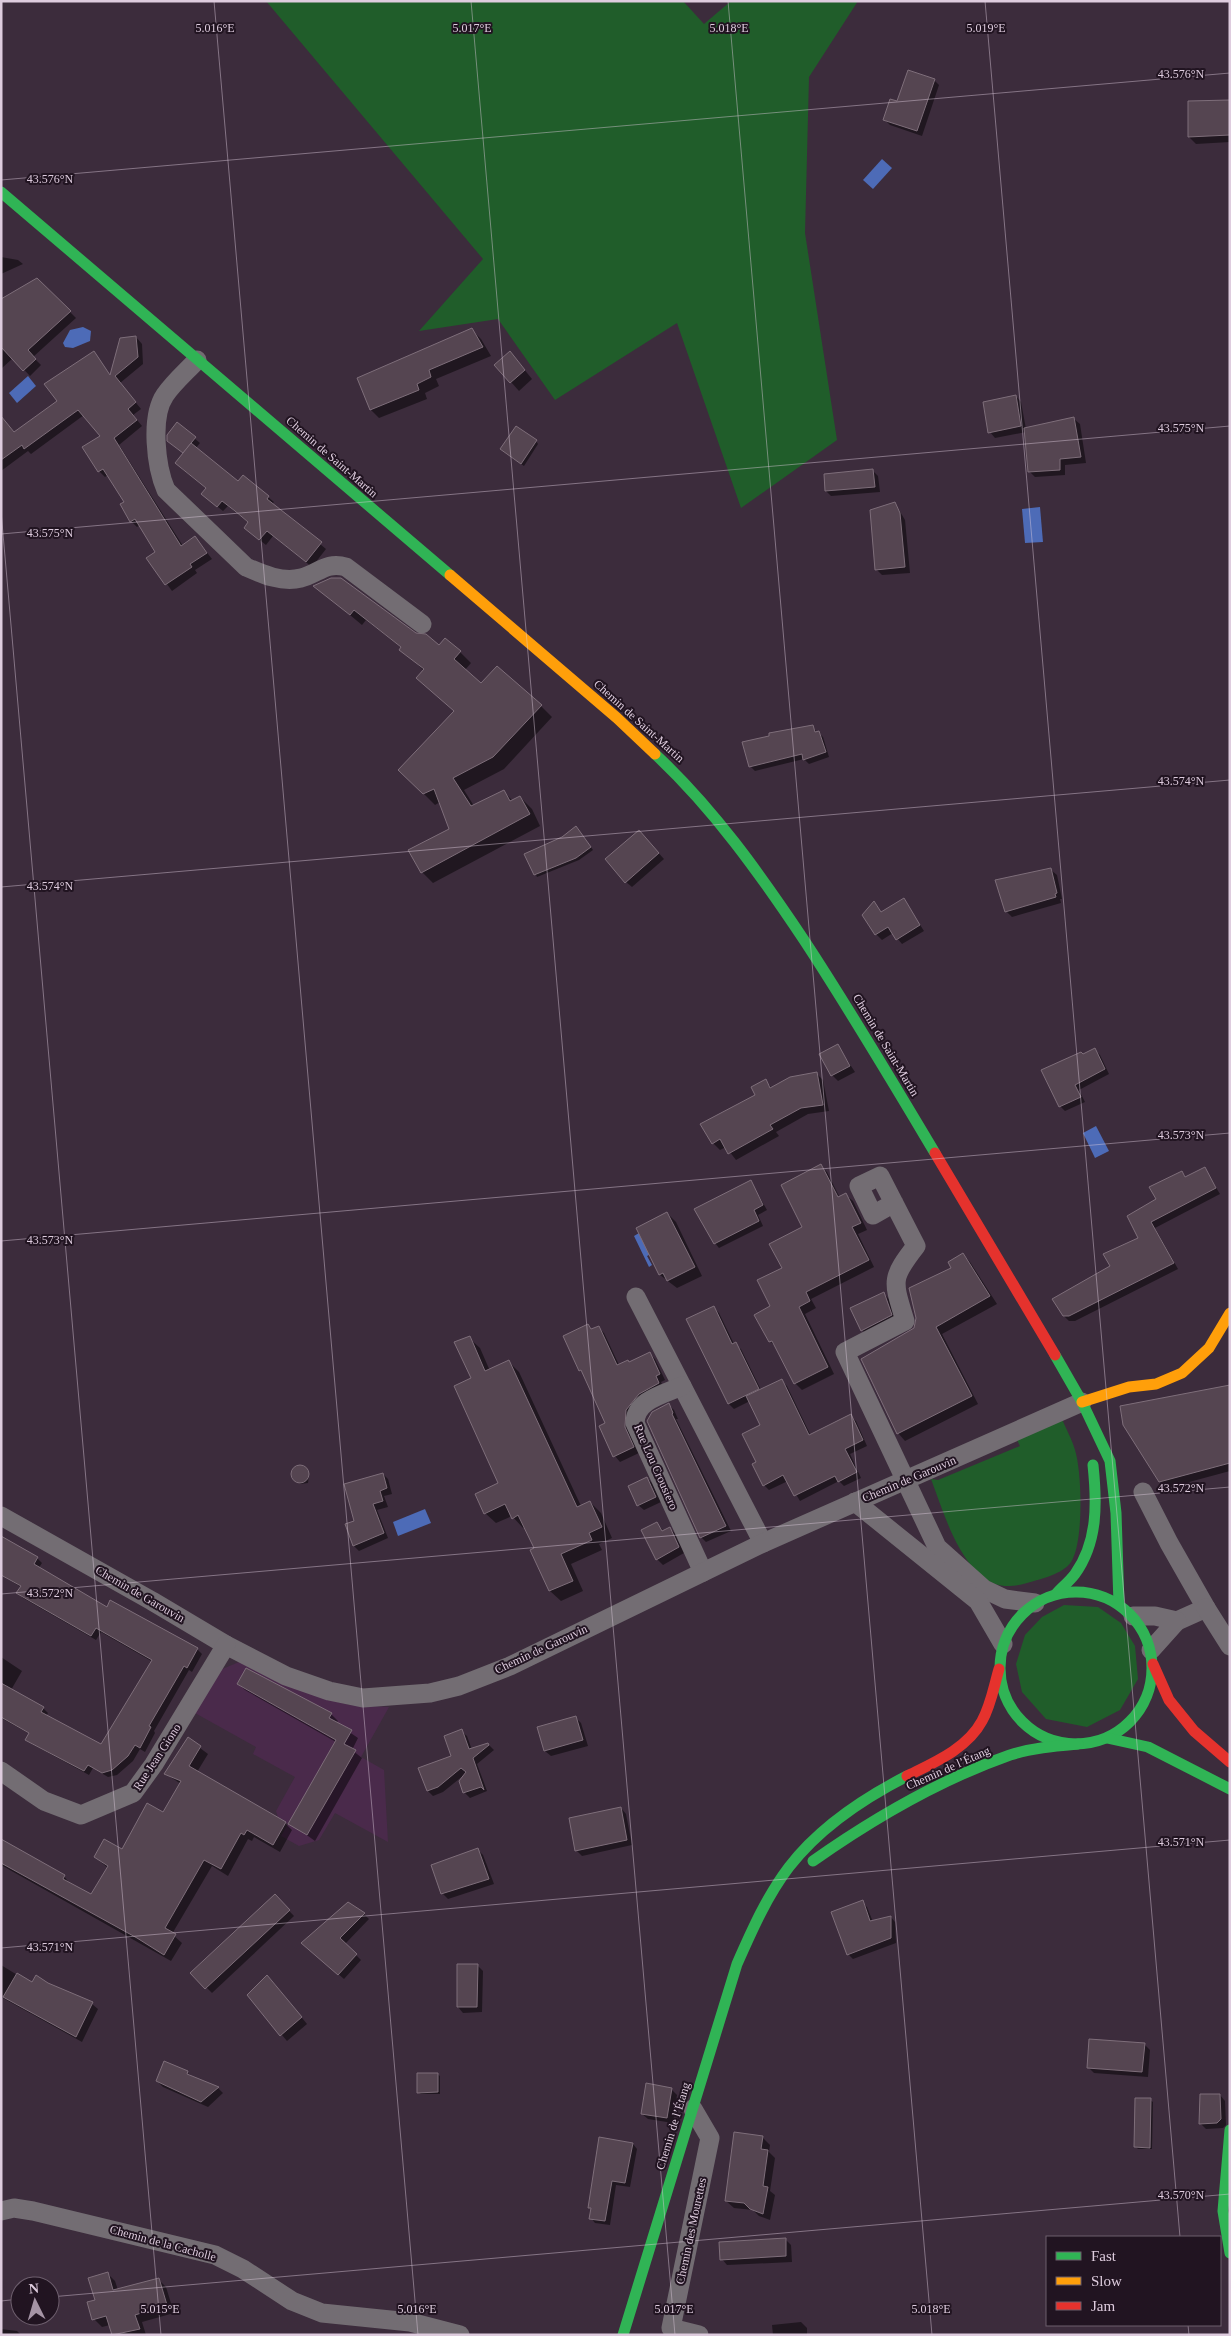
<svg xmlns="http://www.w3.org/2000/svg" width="1231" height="2336" font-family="Georgia,serif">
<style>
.built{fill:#4a2a4b}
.green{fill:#205d2a}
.water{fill:#4d6bb7}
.shadow{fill:#0007}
.building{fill:#554551;stroke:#7e6e7a}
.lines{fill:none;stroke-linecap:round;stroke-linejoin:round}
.street{stroke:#736d73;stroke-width:19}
.fast{stroke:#30b455;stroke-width:11}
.slow{stroke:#ff9f0a;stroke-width:11}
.jam{stroke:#e5322d;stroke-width:11}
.ticks{fill:none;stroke:#deccde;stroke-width:1;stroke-opacity:0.45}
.labels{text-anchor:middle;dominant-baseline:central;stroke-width:4;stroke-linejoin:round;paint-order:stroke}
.street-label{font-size:12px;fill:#deccde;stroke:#211421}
.ticks-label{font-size:12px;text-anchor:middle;fill:#deccde;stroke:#211421;stroke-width:4;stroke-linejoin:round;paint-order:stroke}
</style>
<rect width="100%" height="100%" fill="#3c2c3c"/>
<path class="built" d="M239,1662l14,3 70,33 27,7 39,2 -28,50 23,13 4,72 -53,-29 -16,27 -20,6 -18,-10 7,-12 -10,-7 -2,-6 19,-34 -42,-23 3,-7 -61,-34 25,-43z"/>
<g class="green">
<path d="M266,1h417l21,23 27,-23h127l-49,76 -4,156 32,207 -96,68 -64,-185 -122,77 -57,-81 -79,12 64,-72z"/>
<path d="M1062,1419c4,10 10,20 13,31 7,22 9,93 -4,112 -8,12 -30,17 -44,21 -18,6 -37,4 -51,-12 -23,-25 -33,-60 -45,-92l7,1 82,-34 -3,-6z"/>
<path d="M1064,1605l34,2 23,16 14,23 3,33 -18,31 -33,17 -41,-8 -24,-27 -6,-28 9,-29 17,-18z"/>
</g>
<g class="water">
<path d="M882,159l10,9 -19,21 -10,-9z"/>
<path d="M83,327l8,4 -1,10 -17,7 -8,-1 -2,-4 7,-13z"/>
<path d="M28,376l8,10 -19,17 -8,-10z"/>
<path d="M1040,507l3,35 -18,1 -3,-34z"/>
<path d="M1096,1126l13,25 -14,7 -12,-25z"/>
<path d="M644,1230l11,22 -8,4 5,9 -3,2 -15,-31z"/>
<path d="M425,1509l6,14 -33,13 -5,-14z"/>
</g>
<g class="shadow">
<path d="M934,80l5,5 -17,51 -32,-11 -5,-5 13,-17z"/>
<path d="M1230,101v41l-34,2 -7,-7z"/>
<path d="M1,257l17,3 5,4 -22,10z"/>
<path d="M37,279l39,39 -43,39 8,8 -11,11 -17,-18 -12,11v-68z"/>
<path d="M472,330l9,9 10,17 -55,23 3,7 -14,7 2,6 -48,19 -8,-8 -13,-31z"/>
<path d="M136,337l6,7 1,20 -23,19 21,26 -8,6 9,11 -23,19 64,101 12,-9 17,22 -17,11 2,3 -25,18 -24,-33 9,-6 -17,-27 -3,2 -6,-6 -6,-18 -17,-28 -3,2 -6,-6 2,-34 -17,-22 -53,39 -3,-3 -27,20v-54l14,16 43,-32 36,-48 17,23z"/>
<path d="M510,352l22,27 -13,12 -8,-9z"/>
<path d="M1016,396l5,6 5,27 48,-10 6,5 6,39 -21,2v10l-30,2 -6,-6 -3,-39 -31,6 -5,-6z"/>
<path d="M177,424l23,19 -5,6 43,34 30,14 6,5 -2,2 54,45 -14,18 -39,-31 -7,9 -15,-12 -2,-10 -21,-17 -5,5 -15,-12 -1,-10 -25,-20 2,-15z"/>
<path d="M536,441l2,3 -14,22 -20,-14z"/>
<path d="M873,471l5,5 2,16 -49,4 -5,-5z"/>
<path d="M895,503l10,17 5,53 -28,2 -6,-6z"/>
<path d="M315,586l124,61 21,5 11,11 -6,7 16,15 60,21 11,11 -48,52 -40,21 10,16 30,-14 9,9 7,-4 12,12 8,17 -107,57 -11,-11 28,-43 -10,-27 -5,3 -35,-35 55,-58 -37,-34 6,-7 -22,-23 -36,-28 -4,5z"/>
<path d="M812,727l11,10 6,20 -20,7 -5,-5 -49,12 -5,-5z"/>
<path d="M578,830l15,20 -14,10 -42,17 -11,-22z"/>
<path d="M644,837l20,22 -32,28 -6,-5z"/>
<path d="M1051,870l6,5 5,24h-2l1,4 -49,14 -6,-6z"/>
<path d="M904,900l20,31 -22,13 -9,-11 -11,7 -6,-6 -2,-32 8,11z"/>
<path d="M837,1045l18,27 -17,9 -6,-6z"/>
<path d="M1095,1050l5,5 9,19 -30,16 6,12 -20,9 -5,-5z"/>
<path d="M816,1073l7,7 6,31 -21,3 -32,18 3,4 -43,24 -10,-13 -6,3 -7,-7 43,-47 9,-15 7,7z"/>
<path d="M821,1166l6,6 13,26 6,-3 7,6 14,29 -9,4 16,33 -63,32 5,9 -11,6 29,60 -32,16 -7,-7 -18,-35 -7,-7 1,-34 12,-39 21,-40z"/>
<path d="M1204,1168l16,26 -65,34 23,41 -103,52h-6l-5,-5 75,-78 19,-38 24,-28 5,6z"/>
<path d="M751,1182l16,28 -9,5 5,11 -44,22 -4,-5z"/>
<path d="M667,1213l9,9 26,54 -25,12 -17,-13z"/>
<path d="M963,1254l7,8 27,42 -55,30 36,70 -73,37 -7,-8 17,-104z"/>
<path d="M884,1294l5,5 7,22 -28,15 -6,-6z"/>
<path d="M713,1307l6,6 15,31 7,5 20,41 20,-10 6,6 24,50 39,-20 6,5 11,25 -17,8 11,24 -17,8 -5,-5 -39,20 -12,-20 -19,9 -5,-5 -7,-23 5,-36 -12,-25 -16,8 -5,-5 -41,-84z"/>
<path d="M588,1325l5,5 5,-3 6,6 15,32 10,-2 21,-9 5,5 10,21 -4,2 3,7 -21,12 -4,52 -19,9 -5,-6 -8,-32 -22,-49 -5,-5z"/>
<path d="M469,1338l11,10 10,23 19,-9 10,10 62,134 9,-4 11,11 11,25 -13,6 3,6 -31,14 12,27 -22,10 -11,-10 -18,-40 3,-2 -10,-22 -2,1 -11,-12 -16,7 -11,-10 15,-29 -28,-105z"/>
<path d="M1230,1386v85l-63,17 -7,-7z"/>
<path d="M669,1405l5,5 4,9h-2l55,112 -25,11 -5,-5z"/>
<path d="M301,1466l8,8 -1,9 -8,1 -9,-9 4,-7z"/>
<path d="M383,1474l5,5 4,15 -8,2 4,11 -11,3 11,28 -29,13 -5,-5 -8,-21 10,-4z"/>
<path d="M647,1478l6,6 8,18 -17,8 -6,-5z"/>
<path d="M657,1524l7,7 6,-3 5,6 9,19 -21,12 -6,-6z"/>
<path d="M1,1538l36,20 5,5 -4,6 69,39 90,41 5,5 -10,18 -3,-2 -35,61 1,2 -10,19 -5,-3 -7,12 -16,14 -9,2 -15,-9 -4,7 -57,-31 -5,-4 3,-6 -29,-16v-61l21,14 -11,19 32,18 5,5 -2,3 56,29 51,-83 -52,-30 -5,8 -73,-42 -5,-5 3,-6 -20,-12z"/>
<path d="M238,1684l93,30 7,7 -2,2 22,15 -6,12 10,8 -47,83 -25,-18 46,-81 -91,-52z"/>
<path d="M576,1718l5,5 7,23 -37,10 -6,-5z"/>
<path d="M461,1731l6,5 5,14 16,-6 6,6 -17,14 10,27 -17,7 -6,-6v-17l-21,17 -10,4 -5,-5 25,-35z"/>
<path d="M188,1739l20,15 -11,18 88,51 7,7 -12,22 -26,-15 -2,4 -4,-2 -20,37 -16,-10 -40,68 10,9 -11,18 -170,-96v-25l63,36 6,8 22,12 16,-28 -13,-11 27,-7 42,-36 17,-30 -15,-10z"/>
<path d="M621,1808l5,6 6,31 -50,11 -6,-6z"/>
<path d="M477,1849l6,6 11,29 -46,15 -6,-6z"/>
<path d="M275,1896l19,20 -82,77 -20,-20z"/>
<path d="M862,1902l5,5 6,15 18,-5 4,5 1,21 -43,16 -5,-5z"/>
<path d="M364,1914l5,5 -24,25 16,16 -17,19 -36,-31z"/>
<path d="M1,1965l31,19h16l44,20 6,5 -16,33 -81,-45z"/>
<path d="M477,1965l6,6 -1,41 -19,1 -5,-6z"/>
<path d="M273,1982l34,42 -20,17 -39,-46z"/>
<path d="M1144,2044l6,6 -2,27 -54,-4 -6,-6z"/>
<path d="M187,2072l7,7 24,9 5,5 -15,14 -45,-20 -6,-6z"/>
<path d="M437,2074l3,2v18h-19l-3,-2z"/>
<path d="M671,2089l6,6 -4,28 -25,-4 -6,-5z"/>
<path d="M1220,2095l5,6 1,24 -3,3 -17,1 -6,-6z"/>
<path d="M1150,2100l3,2 -1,47h-14l-2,-2z"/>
<path d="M762,2137l8,8 -1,7 6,6 -5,33 5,4 -5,25 -11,-4 -6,-6 -19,-2 -8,-7z"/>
<path d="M633,2144l4,5 -7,38 -14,-2 -6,40 -15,-2 -4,-5 1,-8 -2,-2z"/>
<path d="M785,2239l6,6 1,17 -65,3 -5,-6z"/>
<path d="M107,2273l8,8 3,9 40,-11 8,8 8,26 -32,9 4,13h-33l-3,-10 -8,2 -8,-8 2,-18z"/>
<path d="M801,2322l6,6v7h-34l-1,-10z"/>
<path d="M1,2329l16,2 4,4h-20z"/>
</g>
<g class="building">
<path d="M908,70l27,9 -18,52 -34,-11 7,-21 7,2z"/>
<path d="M1230,100v35l-42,2v-36z"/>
<path d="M37,278l34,33 -43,39 8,9 -13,12 -22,-24v-48z"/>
<path d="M472,328l11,19 -54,23 2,7 -14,7 2,6 -49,20 -13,-32z"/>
<path d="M136,336l2,21 -23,19 21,26 -8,7 9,11 -23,18 67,108 14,-10 12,17 -17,11 2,3 -27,18 -19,-27 9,-6 -20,-33 -5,3 -10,-18 4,-2 -21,-33 -5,3 -16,-25 18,-11 -22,-26 -54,39 -2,-4 -21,15v-44l13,16 43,-31 -13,-17 50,-33 16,24 10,-37z"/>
<path d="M510,351l15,19 -15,13 -16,-18z"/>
<path d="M1016,395l5,31 -33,7 -5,-31z"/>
<path d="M1074,417l7,40 -21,2v11l-32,2 -4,-44z"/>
<path d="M177,422l19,15 -13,16 -16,-12v-6z"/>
<path d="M516,426l21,14 -16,24 -21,-15z"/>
<path d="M191,443l47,38 5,-6 26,21 -2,3 55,43 -16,20 -39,-31 -8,9 -15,-12 4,-6 -13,-11 -13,-10 -5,6 -16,-13 5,-6 -31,-25z"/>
<path d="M873,469l2,18 -50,4 -1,-17z"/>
<path d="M895,502l5,11 5,54 -30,3 -5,-60z"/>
<path d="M331,578h10l75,55 10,1 13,11 6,-7 16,13 -7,8 27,24 16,-17 45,39 -49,52 -40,21 18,28 33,-16 6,11 10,-5 10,18 -109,59 -13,-23 41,-21 -15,-40 -11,5 -25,-24 56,-59 -38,-33 8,-9 -25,-19 2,-3 -47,-37 -4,5 -37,-29z"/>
<path d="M813,725l2,7 4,-1 7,21 -23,8 -1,-6 -53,13 -7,-25 27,-6v-3z"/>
<path d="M576,826l15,21 -15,11 -42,17 -10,-21 38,-17z"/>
<path d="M639,830l20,23 -34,30 -20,-24z"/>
<path d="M1051,868l6,25 -2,1 1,3 -51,15 -10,-32z"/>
<path d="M904,898l16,27 -24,15 -8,-13 -13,8 -13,-20 12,-14 7,11z"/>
<path d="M838,1044l12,22 -19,10 -12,-22z"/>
<path d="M1095,1048l10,21 -30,16 6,12 -22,10 -18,-37 40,-18 2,2z"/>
<path d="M817,1072l6,33 -22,3 -31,17 3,4 -45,25 -8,-15 -8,5 -12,-20 55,-29 -4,-8 15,-8 4,9 20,-11z"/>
<path d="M821,1164l17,33 8,-4 15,30 -9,4 17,33 -63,32 4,9 -11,6 29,60 -34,17 -22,-43 -3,1 -15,-27 16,-9 -13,-26 25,-12 -13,-24 33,-17 -21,-42z"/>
<path d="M1205,1167l11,21 -65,34 23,41 -105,53h-6l-11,-17 58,-33 -7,-12 35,-16 -11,-22 29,-17 -7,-12 33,-16 3,6z"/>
<path d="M751,1180l12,25 -9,5 5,11 -45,23 -20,-35z"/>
<path d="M667,1212l28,55 -28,14 -4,-8 -4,2 -23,-47z"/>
<path d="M963,1253l27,43 -54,31 36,69 -75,38 -36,-75 53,-31 2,-10 -7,-30 42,-20 -3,-6z"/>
<path d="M884,1292l8,23 -31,16 -11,-23z"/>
<path d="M714,1306l18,38 4,-2 23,47 -31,15 -42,-85z"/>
<path d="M588,1324l3,5 8,-3 18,39 11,-5 1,2 21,-10 10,22 -4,2 3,7 -20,11 -13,16 -1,17 9,20 -21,10 -14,-31 6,-3 -24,-53 -2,1 -16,-35z"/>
<path d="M470,1336l15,35 24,-11 68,147 13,-6 12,26 -13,6 3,7 -31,14 12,27 -24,10 -19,-41 4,-2 -16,-33 -6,4 -7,-15 -21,10 -9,-20 23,-11 -44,-97 17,-8 -17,-36z"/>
<path d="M782,1379l27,56 42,-21 12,26 -18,9 12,23 -19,10 -3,-6 -41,20 -11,-21 -20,11 -11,-22 4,-2 -14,-28 18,-9 -14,-29z"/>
<path d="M1230,1385v78l-71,19 -36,-57 -3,-19z"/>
<path d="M669,1403l4,10 -1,1 54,112 -26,12 -53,-117 5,-9z"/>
<circle cx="300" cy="1474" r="9"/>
<path d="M383,1473l4,15 -7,3 3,10 -10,3 11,29 -31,13 -8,-22 9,-3 -10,-37z"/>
<path d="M647,1477l9,20 -19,9 -9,-20z"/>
<path d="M657,1522l5,9 8,-4 9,20 -23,13 -15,-30z"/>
<path d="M1,1536l37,21 -4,7 73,43 3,-7 88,48 -11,20 -3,-2 -35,60 2,1 -11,21 -5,-3 -7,11 -16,14 -10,3 -14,-8 -4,6 -59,-31 4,-7 -28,-16v-34l43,24 -3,5 60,32 51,-84 -56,-32 -5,8 -75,-43 5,-7 -20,-11z"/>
<path d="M246,1668l86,45 -3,5 23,12 -8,14 12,6 -49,85 -19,-11 48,-84 -99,-56z"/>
<path d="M576,1716l7,24 -39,11 -7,-24z"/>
<path d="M462,1729l7,20 19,-6 1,2 -16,13 11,32 -3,-3 -18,6 -4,-12 7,-9 -5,-4 -23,19 -11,4 -9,-23 33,-12 -7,-20z"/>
<path d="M188,1737l13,9 -12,20 97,56 -13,23 -26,-15 -3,5 -3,-2 -20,36 -17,-9 -39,68 11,6 -12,21 -27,-17 -136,-75v-24l64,36 -2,4 28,15 17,-28 -14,-9 10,-18 18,10 25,-46 16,9 18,-31 -17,-7z"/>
<path d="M621,1807l6,33 -52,11 -6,-33z"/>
<path d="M478,1848l11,31 -48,15 -10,-29z"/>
<path d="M275,1894l15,16 -85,79 -15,-16z"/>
<path d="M863,1900l7,21 21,-5v22l-44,17 -16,-43z"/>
<path d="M348,1902l17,11 -25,25 17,16 -19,21 -37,-32z"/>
<path d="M457,1964h21l-1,43h-20z"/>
<path d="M17,1973l15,9 4,-7 12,8 45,19 -17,35 -73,-40z"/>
<path d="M267,1975l35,42 -22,19 -33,-41z"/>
<path d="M1089,2039l56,4 -3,29 -55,-4z"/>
<path d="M164,2061l24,10 -1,3 32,13 -18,15 -45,-21z"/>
<path d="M417,2073h21v19l-21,1z"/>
<path d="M646,2083l26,5 -5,30 -26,-4z"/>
<path d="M1200,2094h20l1,25 -4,4 -18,1z"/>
<path d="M1135,2098h16l-1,50 -16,-1z"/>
<path d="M734,2132l29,4 -2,13 7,1 -5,36 5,1 -5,27 -13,-5 -6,-6 -19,-2z"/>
<path d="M599,2137l34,6 -8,40 -13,-2 -7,40 -16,-2 2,-11h-3z"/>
<path d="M786,2238v18l-66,4 -1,-18z"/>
<path d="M108,2272l5,18 46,-12 8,27 -32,10 5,14 -28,6 -6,-19 -14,4 -5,-18 8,-2 -7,-22z"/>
</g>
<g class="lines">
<g class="street">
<path d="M197,360c-10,11 -23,22 -32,35 -15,22 -9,72 1,95l80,77c16,7 36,16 55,11 17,-4 25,-17 45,-11l76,57"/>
<path d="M894,1203l-21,12 -14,-29 21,-10 36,70c-26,33 -23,35 -11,75l-60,31 92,195 47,42 21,10 30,4"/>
<path d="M636,1297l127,246"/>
<path d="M682,1386c-18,8 -47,14 -47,37l68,149"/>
<path d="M1143,1492l26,51 37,65 -29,13"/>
<path d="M855,1502l123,99 25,43"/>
<path d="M1,1516l151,85 74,44 60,31 43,15 34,7 67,-5 29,-7 51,-20 253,-123 319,-141"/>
<path d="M1206,1608l24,38"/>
<path d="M1133,1616h22l22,5 -26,29"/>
<path d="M1,1771l43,30 37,14 52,-22 21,-29 72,-119"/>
<path d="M693,2109l17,29 -39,190 28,7"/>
<path d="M1,2211l13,-3 19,3 182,44 28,14 49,32 30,12 88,9 50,13"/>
</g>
<g class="fast">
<path d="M1,192l449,383"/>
<path d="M655,754c58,54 105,120 149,186 46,70 88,141 131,213"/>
<path d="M1055,1355l27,47 28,59 6,52 3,91"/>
<circle cx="1076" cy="1668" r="76"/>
<path d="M1056,1594c6,-7 13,-12 19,-20 23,-32 22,-71 18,-109"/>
<path d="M1107,1738l41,9 82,42"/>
<path d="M813,1861c61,-43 126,-81 197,-106 22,-7 46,-9 68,-11"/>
<path d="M1230,2130l-7,81 7,42"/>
<path d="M623,2335l114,-371c15,-34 30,-68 52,-97 30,-39 75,-69 118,-91"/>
</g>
<g class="slow">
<path d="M450,575l167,143 38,36"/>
<path d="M1082,1402l47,-15 27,-3 26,-11 27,-25 21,-35"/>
</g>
<g class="jam">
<path d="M935,1153l120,202"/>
<path d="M1153,1664l16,36 25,31 36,31"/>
<path d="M907,1776c26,-13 60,-27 75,-55 9,-16 12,-35 17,-52"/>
</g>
</g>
<path class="ticks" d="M214,1l204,2334M471,1l204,2334M728,1l204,2334M985,1l195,2236M1,180l1229,-107M1,511l160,1824M1,534l1229,-108M1,887l1229,-107M1,1241l1229,-108M1,1594l1229,-107M1,1948l1229,-108M50,2297l1180,-103M1,2301l19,-2M1188,2325l1,10"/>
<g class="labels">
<g class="street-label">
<text transform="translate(332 457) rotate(41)">Chemin de Saint-Martin</text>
<text transform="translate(639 721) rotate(42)">Chemin de Saint-Martin</text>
<text transform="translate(886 1045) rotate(59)">Chemin de Saint-Martin</text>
<text transform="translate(656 1467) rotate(66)">Rue Lou Crousiero</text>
<text transform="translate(909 1479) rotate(-23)">Chemin de Garouvin</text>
<text transform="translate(140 1594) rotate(30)">Chemin de Garouvin</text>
<text transform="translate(541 1649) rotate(-25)">Chemin de Garouvin</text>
<text transform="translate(157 1757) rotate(-57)">Rue Jean Giono</text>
<text transform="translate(948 1768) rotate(-24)">Chemin de l’Étang</text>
<text transform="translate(673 2126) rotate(-73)">Chemin de l’Étang</text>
<text transform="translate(691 2231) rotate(-78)">Chemin des Mourettes</text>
<text transform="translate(163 2243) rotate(15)">Chemin de la Cacholle</text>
</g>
</g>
<g class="ticks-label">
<text x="215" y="32">5.016°E</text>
<text x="472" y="32">5.017°E</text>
<text x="729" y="32">5.018°E</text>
<text x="986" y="32">5.019°E</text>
<text x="1181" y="78">43.576°N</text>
<text x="50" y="183">43.576°N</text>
<text x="1181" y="432">43.575°N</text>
<text x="50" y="537">43.575°N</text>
<text x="1181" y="785">43.574°N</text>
<text x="50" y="890">43.574°N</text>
<text x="1181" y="1139">43.573°N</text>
<text x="50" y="1244">43.573°N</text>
<text x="1181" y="1492">43.572°N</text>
<text x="50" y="1597">43.572°N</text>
<text x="1181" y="1846">43.571°N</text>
<text x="50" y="1951">43.571°N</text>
<text x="1181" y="2199">43.570°N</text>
<text x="160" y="2313">5.015°E</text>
<text x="417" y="2313">5.016°E</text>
<text x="674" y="2313">5.017°E</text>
<text x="931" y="2313">5.018°E</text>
</g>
<rect width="1231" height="2336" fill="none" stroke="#deccde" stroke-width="5"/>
<rect x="1046" y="2236" width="175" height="90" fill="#211421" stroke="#6d5e6d"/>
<rect x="1056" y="2252" width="25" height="8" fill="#30b455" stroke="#6d5e6d"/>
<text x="1091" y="2261" font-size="15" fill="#deccde">Fast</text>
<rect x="1056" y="2277" width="25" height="8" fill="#ff9f0a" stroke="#6d5e6d"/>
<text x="1091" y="2286" font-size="15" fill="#deccde">Slow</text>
<rect x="1056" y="2302" width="25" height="8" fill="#e5322d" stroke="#6d5e6d"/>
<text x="1091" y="2311" font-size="15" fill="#deccde">Jam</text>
<g transform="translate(35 2301) rotate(355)"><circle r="24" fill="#211421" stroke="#6d5e6d"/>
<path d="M0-4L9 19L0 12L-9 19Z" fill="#a594a5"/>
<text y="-8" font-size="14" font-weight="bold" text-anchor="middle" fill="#deccde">N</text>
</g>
</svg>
